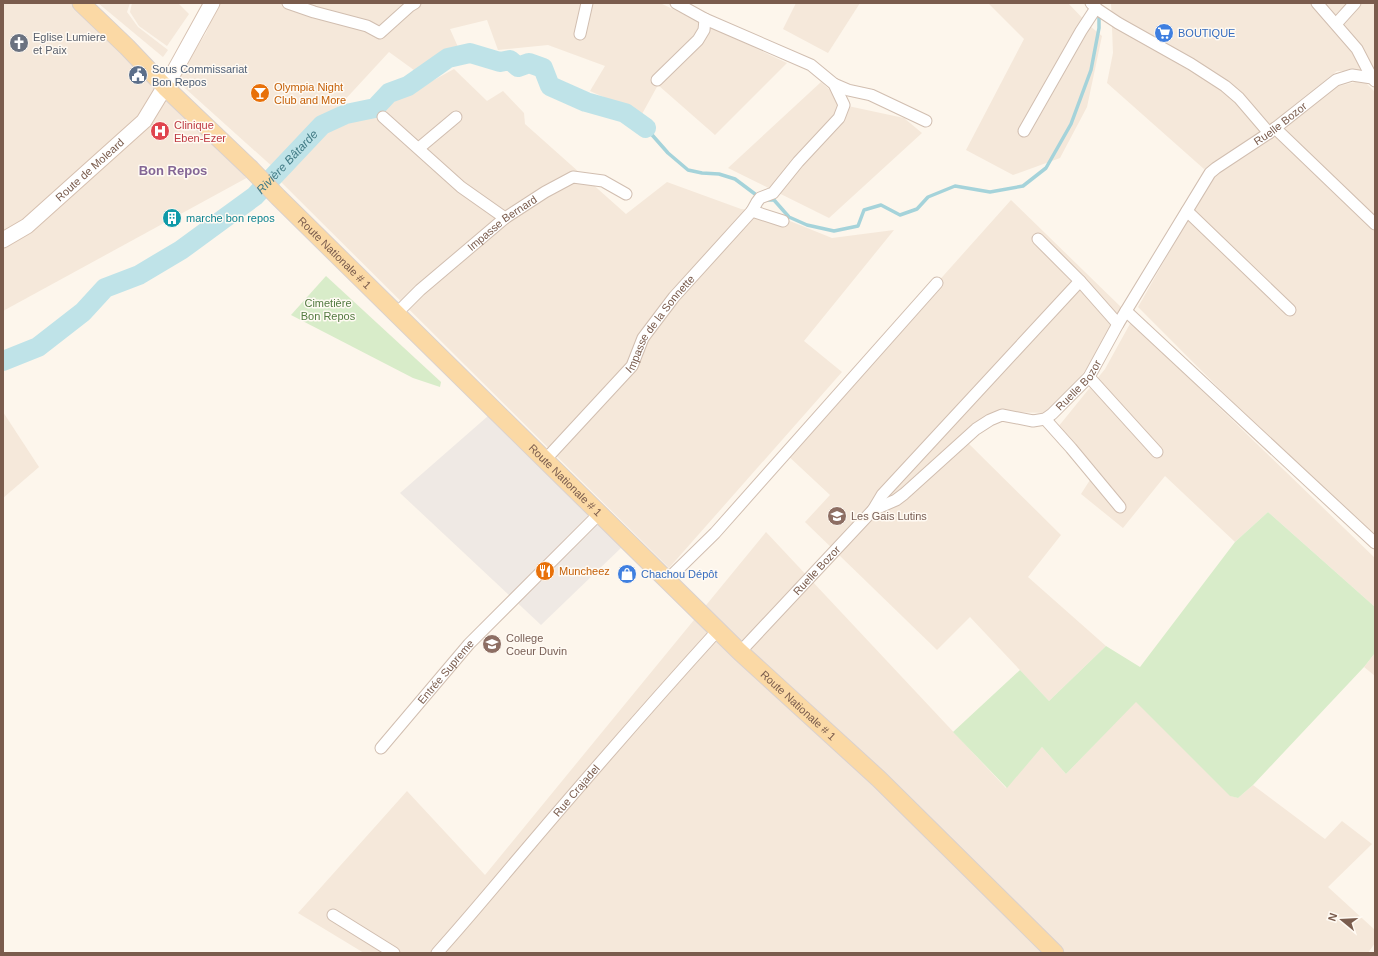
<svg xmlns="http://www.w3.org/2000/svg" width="1378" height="956" font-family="Helvetica,sans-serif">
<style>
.residential{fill:#f5e8da}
.industrial{fill:#efe9e4}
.green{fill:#d8ecc9}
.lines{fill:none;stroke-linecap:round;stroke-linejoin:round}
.stream{stroke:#a5d3da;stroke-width:3.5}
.river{stroke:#bfe3e8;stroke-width:20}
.street-casing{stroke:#d1beb0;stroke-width:13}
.secondary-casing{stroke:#d6c0b0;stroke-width:17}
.primary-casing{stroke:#dad1cd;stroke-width:19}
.street{stroke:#fff;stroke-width:11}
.secondary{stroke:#fff;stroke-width:15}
.primary{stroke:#fbd9a5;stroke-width:17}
.labels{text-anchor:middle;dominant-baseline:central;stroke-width:3;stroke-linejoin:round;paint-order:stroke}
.shop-label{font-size:11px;fill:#366cbe;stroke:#fffaf3;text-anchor:start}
.worship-label{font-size:11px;fill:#5b616d;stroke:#fffaf3;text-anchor:start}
.service-label{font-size:11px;fill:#4e5e75;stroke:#fffaf3;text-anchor:start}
.food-label{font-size:11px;fill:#c56008;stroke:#fffaf3;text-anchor:start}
.street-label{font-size:11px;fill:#7a5c4d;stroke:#fffaf3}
.health-label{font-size:11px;fill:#be3a42;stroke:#fffaf3;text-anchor:start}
.culture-label{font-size:11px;fill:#0d838f;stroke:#fffaf3;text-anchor:start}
.park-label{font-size:11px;fill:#537a41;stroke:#fffaf3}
.education-label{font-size:11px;fill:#785e54;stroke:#fffaf3;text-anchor:start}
.water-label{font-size:12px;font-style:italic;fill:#437c86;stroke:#fffaf3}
.quarter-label{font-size:13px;font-weight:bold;fill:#846695;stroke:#fffaf3}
</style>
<rect width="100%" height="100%" fill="#fdf6ec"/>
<g class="residential">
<path d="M3,3h74l175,172 -249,136z"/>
<path d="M98,3h32l-3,9 11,15 30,23 -5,7z"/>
<path d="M132,3h46l11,11 -22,32 -28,-20 -9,-14z"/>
<path d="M218,3h442l127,60 -72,72 -57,-50 -16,29 -52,-23 15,-25 -57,-21 -50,5 -11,-30 -37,9 8,18 -40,26 -29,-21 -48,52 -66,65 -99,-89 30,-47z"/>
<path d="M796,3h64l-32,50 -45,-24z"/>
<path d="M988,3h80l22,23 12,10 -15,71 -27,51 -47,17 -47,-25 58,-111z"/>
<path d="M1111,3h264v69l-38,-1 -47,37 -21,25 -65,36 -97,-86 6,-30z"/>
<path d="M454,69l33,32 16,-10 21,22 1,11 101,90 41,-32 74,27 24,2 67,27 62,-8 -90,111 38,31 -173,196 -389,-387 53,-54 79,-35z"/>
<path d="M1363,80l12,12v453l-237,-238 74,-130 123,-90z"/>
<path d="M821,82l27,24 56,12 18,15 -93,85 -101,-50z"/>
<path d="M1011,200l112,109 -34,57 -38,47 -47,-1 -43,24 100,99 -33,42 78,69 -57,55 -79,-84 -33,33 -132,-128 25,-27 -45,-42z"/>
<path d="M1131,322l244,236v49l-107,-95 -33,30 -70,-66 -42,52 -42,-34 16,-25 -39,-42 47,-58z"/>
<path d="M3,412l36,55 -36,31z"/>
<path d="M766,532l240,256 36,-41 24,27 70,-73 95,95 7,2 15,-13 72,54 17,-18 30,23 -44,43 47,43v13l-7,10h-1004l-66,-40 109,-122 78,84z"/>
<path d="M1375,653v23l-11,-9z"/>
</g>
<path class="industrial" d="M488,416l134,131 -81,78 -141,-132z"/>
<g class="green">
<path d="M326,276l115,106 -1,5 -27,-9 -122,-63z"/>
<path d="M1268,512l107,95v46l-11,14 -111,118 -15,13 -8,-2 -94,-94 -70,72 -24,-27 -35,41 -54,-56 67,-62 29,31 57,-55 34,21 95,-125z"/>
</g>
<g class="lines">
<g class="stream">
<path d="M646,128l22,25 20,17 14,3 17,1 16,5 24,18"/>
<path d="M767,200h7l15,17 18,8 27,6 24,-5 6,-16 17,-5 19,10 17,-6 11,-12 27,-11 35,6 33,-6 23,-18 25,-44 20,-54 8,-42v-14"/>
</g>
<path class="river" id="s1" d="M3,361l35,-14 45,-35 22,-24 34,-13 42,-25 41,-30 33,-24 67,-71 24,-11 29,-6 14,-15 19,-7 40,-28 22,-5 30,9 10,-2 8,7 11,-4 14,5 7,18 36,16 39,11 21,15"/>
<g class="street-casing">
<g id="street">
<path d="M288,3l26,9 53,14 13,7 30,-27 5,-3"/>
<path d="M676,3l29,16 106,46 23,19 10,21 -5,13 -41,44 -25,31 -13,5 -3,4 -5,9"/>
<path d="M1091,3l6,6 21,14 73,41 34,22 14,12 30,35"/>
<path d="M1317,3l40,46 15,29"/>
<path d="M1336,24l19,-21"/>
<path d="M580,34l7,-31"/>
<path d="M657,80l41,-40 6,-10 1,-11"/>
<path d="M834,84l14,6 23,5 55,26"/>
<path d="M383,117l78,70 44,31"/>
<path d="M1275,128l100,96"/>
<path d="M1024,131l57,-100 15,-23"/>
<path d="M419,148l37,-31"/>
<path d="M1187,211l103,99"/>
<path d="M1038,239l42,42 38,43"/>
<path d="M1126,311l249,232"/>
<path id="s2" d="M396,314l24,-24 85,-72 40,-26 28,-15 30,4 23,13"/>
<path d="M1089,377l68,75"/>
<path d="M1045,419l26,29 49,59"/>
<path id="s3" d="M545,460l87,-94 11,-28 31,-41 78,-86 31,10"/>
<path d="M873,510l9,-15 198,-214"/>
<path d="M667,580l48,-47 222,-250"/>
<path id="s4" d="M740,652l133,-142 23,-10 8,-6 72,-65 14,-9 12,-5 31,6 12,-2 7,-5 37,-37 29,-53 92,-151 6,-5 53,-35 67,-53 16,-5 20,3 3,3"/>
<path id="s5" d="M381,748l88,-104 130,-130"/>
<path d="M333,915l61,38"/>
<path id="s6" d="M437,953c27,-30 53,-61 79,-92 66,-78 133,-155 202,-231"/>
</g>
</g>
<g class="secondary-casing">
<g id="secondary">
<path id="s7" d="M3,240l24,-14 117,-105 31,-51 37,-67"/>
</g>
</g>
<g class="primary-casing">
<g id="primary">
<path id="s8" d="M81,3l46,44 38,40 86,82 27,28 462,455 139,127 176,174"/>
</g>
</g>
<use href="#street" class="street"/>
<use href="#secondary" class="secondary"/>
<use href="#primary" class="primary"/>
</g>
<defs>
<g id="supermarket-disc" transform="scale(1)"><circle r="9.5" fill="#3f7fe0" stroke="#fffaf3"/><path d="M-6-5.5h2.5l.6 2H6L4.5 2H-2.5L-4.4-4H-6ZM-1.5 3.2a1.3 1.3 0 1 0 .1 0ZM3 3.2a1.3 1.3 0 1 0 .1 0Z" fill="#fff"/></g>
<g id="church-disc" transform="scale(1)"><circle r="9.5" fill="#6b7280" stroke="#fffaf3"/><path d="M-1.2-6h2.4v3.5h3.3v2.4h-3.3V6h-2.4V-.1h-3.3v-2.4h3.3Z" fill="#fff"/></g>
<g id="civic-disc" transform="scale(1)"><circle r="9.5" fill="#5c6f8a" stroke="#fffaf3"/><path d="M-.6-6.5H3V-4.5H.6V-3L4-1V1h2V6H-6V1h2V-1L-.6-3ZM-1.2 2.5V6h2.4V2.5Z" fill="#fff"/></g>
<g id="bar-disc" transform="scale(1)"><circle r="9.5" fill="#e8710a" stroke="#fffaf3"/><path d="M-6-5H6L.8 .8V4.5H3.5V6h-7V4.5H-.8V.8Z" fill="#fff"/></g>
<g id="hospital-disc" transform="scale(1)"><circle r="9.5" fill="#e0444e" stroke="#fffaf3"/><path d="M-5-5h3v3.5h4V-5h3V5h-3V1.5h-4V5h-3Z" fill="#fff"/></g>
<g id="building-disc" transform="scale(1)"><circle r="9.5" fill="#0f9aa8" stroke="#fffaf3"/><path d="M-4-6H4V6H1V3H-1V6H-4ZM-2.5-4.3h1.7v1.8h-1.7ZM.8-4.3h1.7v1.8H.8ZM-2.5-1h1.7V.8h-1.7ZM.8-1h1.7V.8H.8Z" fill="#fff"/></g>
<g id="school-disc" transform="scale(1)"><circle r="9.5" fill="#8d6e63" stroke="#fffaf3"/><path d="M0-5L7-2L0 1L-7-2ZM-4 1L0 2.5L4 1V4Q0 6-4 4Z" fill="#fff"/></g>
<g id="restaurant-disc" transform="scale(1)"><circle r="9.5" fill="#e8710a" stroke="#fffaf3"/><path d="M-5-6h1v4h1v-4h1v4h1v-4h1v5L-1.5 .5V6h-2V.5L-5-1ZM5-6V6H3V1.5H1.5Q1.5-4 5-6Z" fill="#fff"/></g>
<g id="shop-disc" transform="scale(1)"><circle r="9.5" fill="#3f7fe0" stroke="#fffaf3"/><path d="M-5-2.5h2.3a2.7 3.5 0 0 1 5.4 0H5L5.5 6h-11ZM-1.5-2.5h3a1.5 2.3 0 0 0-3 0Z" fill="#fff"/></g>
</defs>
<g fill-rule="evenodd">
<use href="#supermarket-disc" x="1164" y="33"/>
<use href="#church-disc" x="19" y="43"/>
<use href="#civic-disc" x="138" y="75"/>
<use href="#bar-disc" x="260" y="93"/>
<use href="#hospital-disc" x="160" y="131"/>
<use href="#building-disc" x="172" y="218"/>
<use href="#school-disc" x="837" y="516"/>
<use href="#restaurant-disc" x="545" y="571"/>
<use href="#shop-disc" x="627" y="574"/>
<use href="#school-disc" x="492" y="644"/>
</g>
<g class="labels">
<g class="shop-label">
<text x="1178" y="33">BOUTIQUE</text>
<text x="641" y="574">Chachou Dépôt</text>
</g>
<g class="worship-label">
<text x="33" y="37">Eglise Lumiere<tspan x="33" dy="13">et Paix</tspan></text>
</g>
<g class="service-label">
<text x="152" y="69">Sous Commissariat<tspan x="152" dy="13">Bon Repos</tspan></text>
</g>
<g class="food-label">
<text x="274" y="87">Olympia Night<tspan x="274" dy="13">Club and More</tspan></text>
<text x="559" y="571">Muncheez</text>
</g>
<g class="street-label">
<text stroke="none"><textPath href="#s4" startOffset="784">Ruelle Bozor</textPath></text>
<text stroke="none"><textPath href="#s7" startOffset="112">Route de Moleard</textPath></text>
<text stroke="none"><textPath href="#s2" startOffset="140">Impasse Bernard</textPath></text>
<text stroke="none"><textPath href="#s8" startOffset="356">Route Nationale # 1</textPath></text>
<text stroke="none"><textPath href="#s3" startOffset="179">Impasse de la Sonnette</textPath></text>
<text stroke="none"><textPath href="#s4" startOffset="448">Ruelle Bozor</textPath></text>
<text stroke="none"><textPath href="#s8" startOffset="680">Route Nationale # 1</textPath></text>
<text stroke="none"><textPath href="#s4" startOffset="112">Ruelle Bozor</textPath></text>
<text stroke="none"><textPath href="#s5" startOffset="100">Entrée Supreme</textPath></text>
<text stroke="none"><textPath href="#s8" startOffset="1004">Route Nationale # 1</textPath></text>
<text stroke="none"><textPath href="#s6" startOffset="214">Rue Crajadel</textPath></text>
</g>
<g class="health-label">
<text x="174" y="125">Clinique<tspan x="174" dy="13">Eben-Ezer</tspan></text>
</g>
<g class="culture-label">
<text x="186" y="218">marche bon repos</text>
</g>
<g class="park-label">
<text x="328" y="303">Cimetière<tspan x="328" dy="13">Bon Repos</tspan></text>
</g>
<g class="education-label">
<text x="851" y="516">Les Gais Lutins</text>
<text x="506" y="638">College<tspan x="506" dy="13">Coeur Duvin</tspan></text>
</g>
<g class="water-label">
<text stroke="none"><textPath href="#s1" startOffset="351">Rivière Bâtarde</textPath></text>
</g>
<g class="quarter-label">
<text x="173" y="170">Bon Repos</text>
</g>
</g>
<rect width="1378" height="956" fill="none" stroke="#7a5c4d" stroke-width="8"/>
<g transform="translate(1342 920) rotate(288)" stroke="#fffaf3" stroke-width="3" paint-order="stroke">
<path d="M0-3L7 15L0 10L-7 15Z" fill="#7a5c4d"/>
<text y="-6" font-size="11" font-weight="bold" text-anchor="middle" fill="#7a5c4d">N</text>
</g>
</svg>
